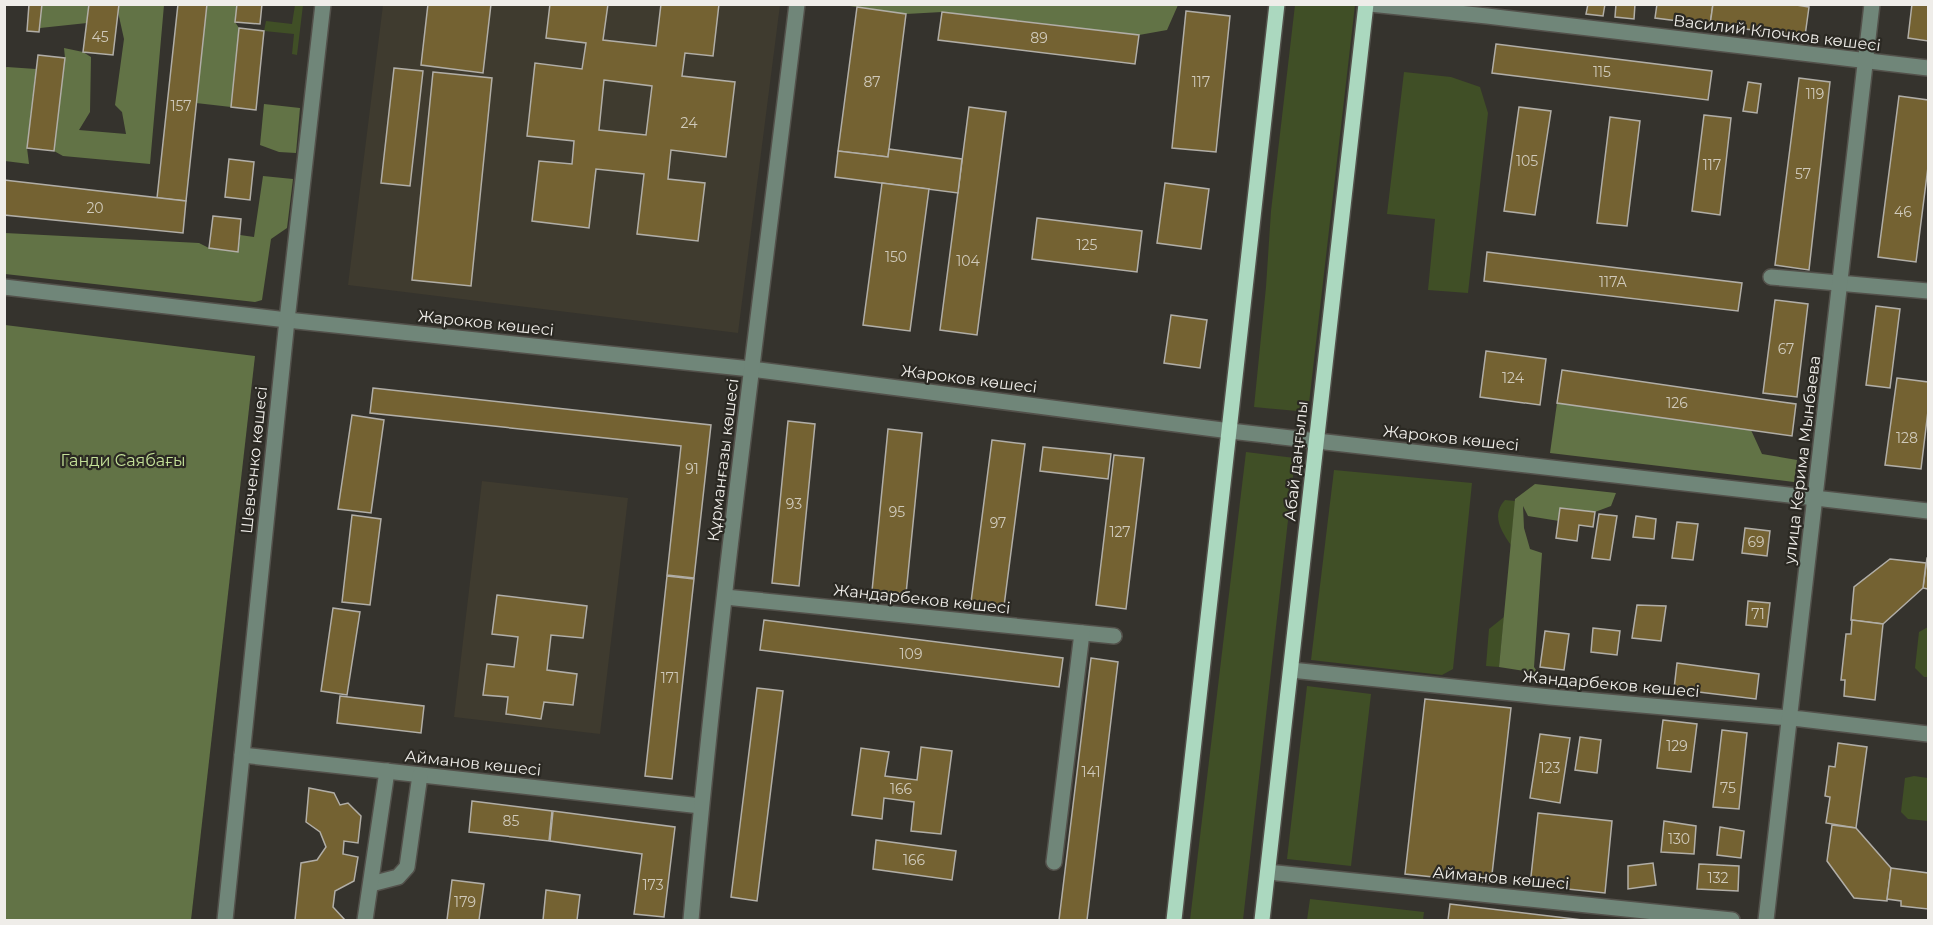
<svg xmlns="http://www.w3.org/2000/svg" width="1933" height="925" font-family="Montserrat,sans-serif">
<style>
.built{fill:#3f3b2f}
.green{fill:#404f26}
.forest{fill:#627346}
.building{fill:#746232;stroke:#b1aea7;stroke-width:1.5;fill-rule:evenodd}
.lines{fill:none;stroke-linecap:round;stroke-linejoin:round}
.minor-casing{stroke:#53514b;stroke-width:18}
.major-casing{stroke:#53514b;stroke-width:18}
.minor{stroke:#708679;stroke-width:15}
.major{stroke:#abd8bf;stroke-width:15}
.labels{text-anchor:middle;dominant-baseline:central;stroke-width:4.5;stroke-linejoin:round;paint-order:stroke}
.number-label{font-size:14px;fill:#d0cabb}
.street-label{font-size:16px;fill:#efede9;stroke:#2b2923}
.park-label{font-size:16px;fill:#c5e299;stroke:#2b2923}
</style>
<rect width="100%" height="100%" fill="#35332d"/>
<g class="built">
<path d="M383,5h397l-42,328 -390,-48z"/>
<path d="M482,481l146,17 -28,236 -146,-17z"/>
</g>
<g class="green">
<path d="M295,5h8l-6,50 -5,-1 2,-20 -30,-3 2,-10 26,3z"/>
<path d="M1295,5h60l-47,407 -54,-5 12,-120 5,-76z"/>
<path d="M1404,72l47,5 29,10 8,26 -20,180 -40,-3 7,-71 -48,-5z"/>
<path d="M1246,452l49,6 -52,462h-53z"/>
<path d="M1334,470l138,13 -19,186 -11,6 -131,-15z"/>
<path d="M1505,500l10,1 -4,44c-10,-14 -20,-30 -6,-45z"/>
<path d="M1504,617l-5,50 -13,-1 3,-37z"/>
<path d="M1928,627v50h-4l-9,-9 4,-36z"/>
<path d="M1307,686l64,8 -20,172 -64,-7z"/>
<path d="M1914,776l14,2v43l-20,-2 -7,-7 4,-34z"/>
<path d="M1310,899l114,13 -1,8h-116z"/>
</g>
<g class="forest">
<path d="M42,5h47l-2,18 -47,5z"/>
<path d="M119,5h45l-14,159 -87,-8 -9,-5 11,-93 -1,-10 19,4 8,5 -1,55 -11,18 47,4 -4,-22 -7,-7 9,-66 -6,-27z"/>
<path d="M207,5h30l-2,17 4,6 -8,79 -35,-4z"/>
<path d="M843,5h335l-11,25 -28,5 -197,-23 -36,2z"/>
<path d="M7,67l29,2 -9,79 2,16 -24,-3 -1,-93z"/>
<path d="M264,104l36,4 -4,45 -17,-1 -19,-7z"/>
<path d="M263,176l30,3 -6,49 -16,11 -9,61 -7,2 -250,-28v-41l194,10 10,5 29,4 2,-17 14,2z"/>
<path d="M5,325l250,31 -64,564h-186z"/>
<path d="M1557,403l194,27 11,24 35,6 -3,22 -244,-29z"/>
<path d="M1535,484l81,9 -5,13 -16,6 -35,-4 -1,13 -31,-5 -5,-10 1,22 6,21 12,4 -8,114 4,6 -39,-6 16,-168z"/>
</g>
<g class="building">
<path d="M29,4h13l-3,28 -12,-1z"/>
<path d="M89,4h30l-6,51 -30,-3z"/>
<path d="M178,4h29l-21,197 -29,-3z"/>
<path d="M237,4h25l-2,20 -25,-2z"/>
<path d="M428,4h63l-8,69 -62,-8z"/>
<path d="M550,4h58l-5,36 53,6 5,-42h58l-6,52 -28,-3 -3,23 53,6 -9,75 -55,-7 -3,29 37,4 -7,58 -61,-7 7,-60 -48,-5 -7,59 -57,-7 7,-60 33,3 2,-23 -47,-5 8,-73 47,6 4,-26 -40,-5zM604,80l48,6 -6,49 -47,-5z"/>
<path d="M1588,4h17l-2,12 -17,-2z"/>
<path d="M1616,4h19l-1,15 -19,-2z"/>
<path d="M1657,4h56l-3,21 -55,-7z"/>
<path d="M1713,4h77l19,3 -4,29 -95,-11z"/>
<path d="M1912,4h16v37l-20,-3z"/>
<path d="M857,7l49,7 -18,143 -50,-6z"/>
<path d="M1186,11l44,5 -14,136 -44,-4z"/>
<path d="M942,12l197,23 -4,29 -197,-24z"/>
<path d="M239,28l25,3 -8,79 -25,-3z"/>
<path d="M1496,44l216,27 -4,29 -216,-27z"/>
<path d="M38,55l27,3 -11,93 -27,-3z"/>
<path d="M394,68l29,3 -13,115 -29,-3z"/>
<path d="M433,72l59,6 -21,208 -59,-6z"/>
<path d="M1799,78l31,4 -21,188 -34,-5z"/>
<path d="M1748,82l13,2 -4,29 -14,-2z"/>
<path d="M1899,96l29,4v67l-12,95 -38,-5z"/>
<path d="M969,107l37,5 -29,223 -37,-5z"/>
<path d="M1519,107l32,4 -16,104 -31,-4z"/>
<path d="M1704,115l27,3 -11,97 -28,-4z"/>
<path d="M1610,117l30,4 -13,105 -30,-3z"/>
<path d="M889,149l73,10 -4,34 -123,-16 3,-26 50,6z"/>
<path d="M229,159l25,3 -4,38 -25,-3z"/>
<path d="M4,180l182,21 -3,32 -179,-18z"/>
<path d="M882,183l47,6 -19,142 -47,-6z"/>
<path d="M1165,183l44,6 -8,60 -44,-6z"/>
<path d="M213,216l28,3 -3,33 -29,-4z"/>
<path d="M1037,218l105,13 -5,41 -105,-13z"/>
<path d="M1487,252l255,31 -4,28 -254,-30z"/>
<path d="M1775,300l33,4 -11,93 -34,-4z"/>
<path d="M1876,306l24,3 -10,79 -24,-3z"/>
<path d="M1171,315l36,5 -7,48 -36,-5z"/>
<path d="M1486,351l60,8 -6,46 -60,-8z"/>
<path d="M1562,370l234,34 -4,32 -235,-33z"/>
<path d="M1897,378l31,4v29l-7,58 -36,-4z"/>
<path d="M373,388l338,37 -17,153 -27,-3 14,-129 -311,-33z"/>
<path d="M352,415l32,5 -13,93 -33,-4z"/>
<path d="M788,421l27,3 -16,162 -27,-3z"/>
<path d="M888,429l34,4 -16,161 -34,-3z"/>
<path d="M992,440l33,4 -21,162 -33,-4z"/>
<path d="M1043,447l68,7 -3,25 -68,-8z"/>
<path d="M1114,455l30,3 -18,151 -30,-4z"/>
<path d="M1560,508l35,4 -2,15 -14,-2 -2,16 -21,-3z"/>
<path d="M1599,514l18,2 -7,44 -18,-2z"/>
<path d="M352,515l29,4 -11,86 -28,-3z"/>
<path d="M1636,516l20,3 -2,20 -21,-2z"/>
<path d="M1677,522l21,2 -5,36 -21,-2z"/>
<path d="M1745,528l25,3 -3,25 -25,-3z"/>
<path d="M1927,558h1v31l-5,-1z"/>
<path d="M1890,559l36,4 -3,25 -40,36 -32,-4 3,-33z"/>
<path d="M667,576l27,3 -22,200 -27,-3z"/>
<path d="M497,595l90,11 -4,32 -32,-3 -4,35 30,4 -4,31 -29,-3 -3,17 -35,-5 2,-17 -25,-2 4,-31 27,3 4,-30 -26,-3z"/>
<path d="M1748,601l22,2 -3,24 -21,-2z"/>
<path d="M1637,605l29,1 -5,35 -29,-3z"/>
<path d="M333,608l27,4 -13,83 -26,-4z"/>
<path d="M764,620l299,38 -4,29 -299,-37z"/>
<path d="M1852,620l31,4 -8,76 -31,-4 1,-16h-4l5,-46h5z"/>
<path d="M1593,628l27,3 -3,24 -26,-3z"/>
<path d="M1545,631l24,3 -5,36 -24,-3z"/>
<path d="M1091,658l27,4 -31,258h-28z"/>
<path d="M1677,663l82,11 -3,25 -82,-10z"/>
<path d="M757,688l26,3 -26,210 -26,-4z"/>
<path d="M340,696l84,10 -3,27 -84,-10z"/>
<path d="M1425,699l86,9 -20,175 -86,-9z"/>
<path d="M1663,720l34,4 -6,48 -34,-4z"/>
<path d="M1722,730l25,3 -8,76 -26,-2z"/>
<path d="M1540,734l30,4 -10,65 -30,-5z"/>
<path d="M1580,737l21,3 -4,33 -22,-3z"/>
<path d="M1838,743l29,4 -11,81 -30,-5 4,-26 -5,-1 4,-30 6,1z"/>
<path d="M921,747l31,4 -11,83 -30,-3 3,-29 -30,-4 -2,21 -30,-4 9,-67 28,4 -4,24 32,4z"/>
<path d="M309,788l25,5 6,12 8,-2 13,13 -3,27 -14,-2 -1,13 15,3 -4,24 -19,10 -2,16 12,13h-50l6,-57 16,-3 9,-13 -6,-15 -14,-10z"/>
<path d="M472,801l80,10 -3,30 -80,-9z"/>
<path d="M553,811l122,16 -11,90 -30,-3 8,-60 -92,-13z"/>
<path d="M1538,813l74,8 -7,72 -75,-8z"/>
<path d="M1664,821l32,5 -2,28 -33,-2z"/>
<path d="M1832,825l24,3 35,40 -4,33 -33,-3 -27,-37z"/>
<path d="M1720,827l24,4 -3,27 -24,-3z"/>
<path d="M876,840l80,11 -4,29 -79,-11z"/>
<path d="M1653,863l3,22 -28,4v-23z"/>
<path d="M1699,864l40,2 -1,25 -41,-2z"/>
<path d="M1891,868l37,5v36l-27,-3v-5l-14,-2z"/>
<path d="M452,880l32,4 -5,36h-32z"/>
<path d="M546,890l34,5 -3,25h-34z"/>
<path d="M1450,904l133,16h-135z"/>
</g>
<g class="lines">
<g class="minor-casing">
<g id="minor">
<path d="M1370,4l117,12 441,52"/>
<path d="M1771,277l157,14"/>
<path d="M4,287l283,33 464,49 479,62 698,80"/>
<path d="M725,597l389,39"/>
<path d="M1291,670l259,27 251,22 127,15"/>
<path d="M242,755l459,51"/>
<path d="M1054,862l28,-229"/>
<path d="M1268,872l464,48"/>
<path d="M371,884l27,-7 9,-10 13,-92"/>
<path d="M225,920l62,-600 36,-316"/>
<path d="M365,920l22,-149"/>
<path d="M691,920c27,-306 69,-611 106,-916"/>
<path d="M1766,920l106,-916"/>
</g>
</g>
<g class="major-casing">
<g id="major">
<path d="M1174,920l103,-916"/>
<path d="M1262,920l104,-916"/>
</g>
</g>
<use href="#minor" class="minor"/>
<use href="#major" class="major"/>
</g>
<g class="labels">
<g class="number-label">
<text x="100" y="37">45</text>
<text x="1039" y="38">89</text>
<text x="1602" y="72">115</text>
<text x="872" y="82">87</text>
<text x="1201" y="82">117</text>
<text x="1815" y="94">119</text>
<text x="181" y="106">157</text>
<text x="689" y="123">24</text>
<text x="1527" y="161">105</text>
<text x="1712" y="165">117</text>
<text x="1803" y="174">57</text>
<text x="95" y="208">20</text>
<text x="1903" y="212">46</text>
<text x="1087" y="245">125</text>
<text x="896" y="257">150</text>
<text x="968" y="261">104</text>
<text x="1613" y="282">117А</text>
<text x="1786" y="349">67</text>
<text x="1513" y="378">124</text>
<text x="1677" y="403">126</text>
<text x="1907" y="438">128</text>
<text x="692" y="469">91</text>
<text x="794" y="504">93</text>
<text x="897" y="512">95</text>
<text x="998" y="523">97</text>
<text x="1120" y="532">127</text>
<text x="1756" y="542">69</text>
<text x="1758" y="614">71</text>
<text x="911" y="654">109</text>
<text x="670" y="678">171</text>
<text x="1677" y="746">129</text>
<text x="1550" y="768">123</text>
<text x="1091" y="772">141</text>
<text x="1728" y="788">75</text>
<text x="901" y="789">166</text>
<text x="511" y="821">85</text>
<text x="1679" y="839">130</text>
<text x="914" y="860">166</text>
<text x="1718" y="878">132</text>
<text x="653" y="885">173</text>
<text x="465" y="902">179</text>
</g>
<g class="street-label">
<text transform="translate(1777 33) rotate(7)">Василий Клочков көшесі</text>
<text transform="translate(486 323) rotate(6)">Жароков көшесі</text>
<text transform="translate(969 379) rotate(7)">Жароков көшесі</text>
<text transform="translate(1451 438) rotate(6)">Жароков көшесі</text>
<text transform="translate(254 460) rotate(-84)">Шевченко көшесі</text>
<text transform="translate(723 460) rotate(-83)">Құрманғазы көшесі</text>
<text transform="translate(1802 460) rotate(-83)">улица Керима Мынбаева</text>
<text transform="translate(1296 461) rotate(-84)">Абай даңғылы</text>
<text transform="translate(922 599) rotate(6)">Жандарбеков көшесі</text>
<text transform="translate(1611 684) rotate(5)">Жандарбеков көшесі</text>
<text transform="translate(473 763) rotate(6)">Айманов көшесі</text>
<text transform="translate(1501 878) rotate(5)">Айманов көшесі</text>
</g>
<g class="park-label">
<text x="123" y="460">Ганди Саябағы</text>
</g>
</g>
<rect width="1933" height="925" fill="none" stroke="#efede9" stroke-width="12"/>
</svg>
